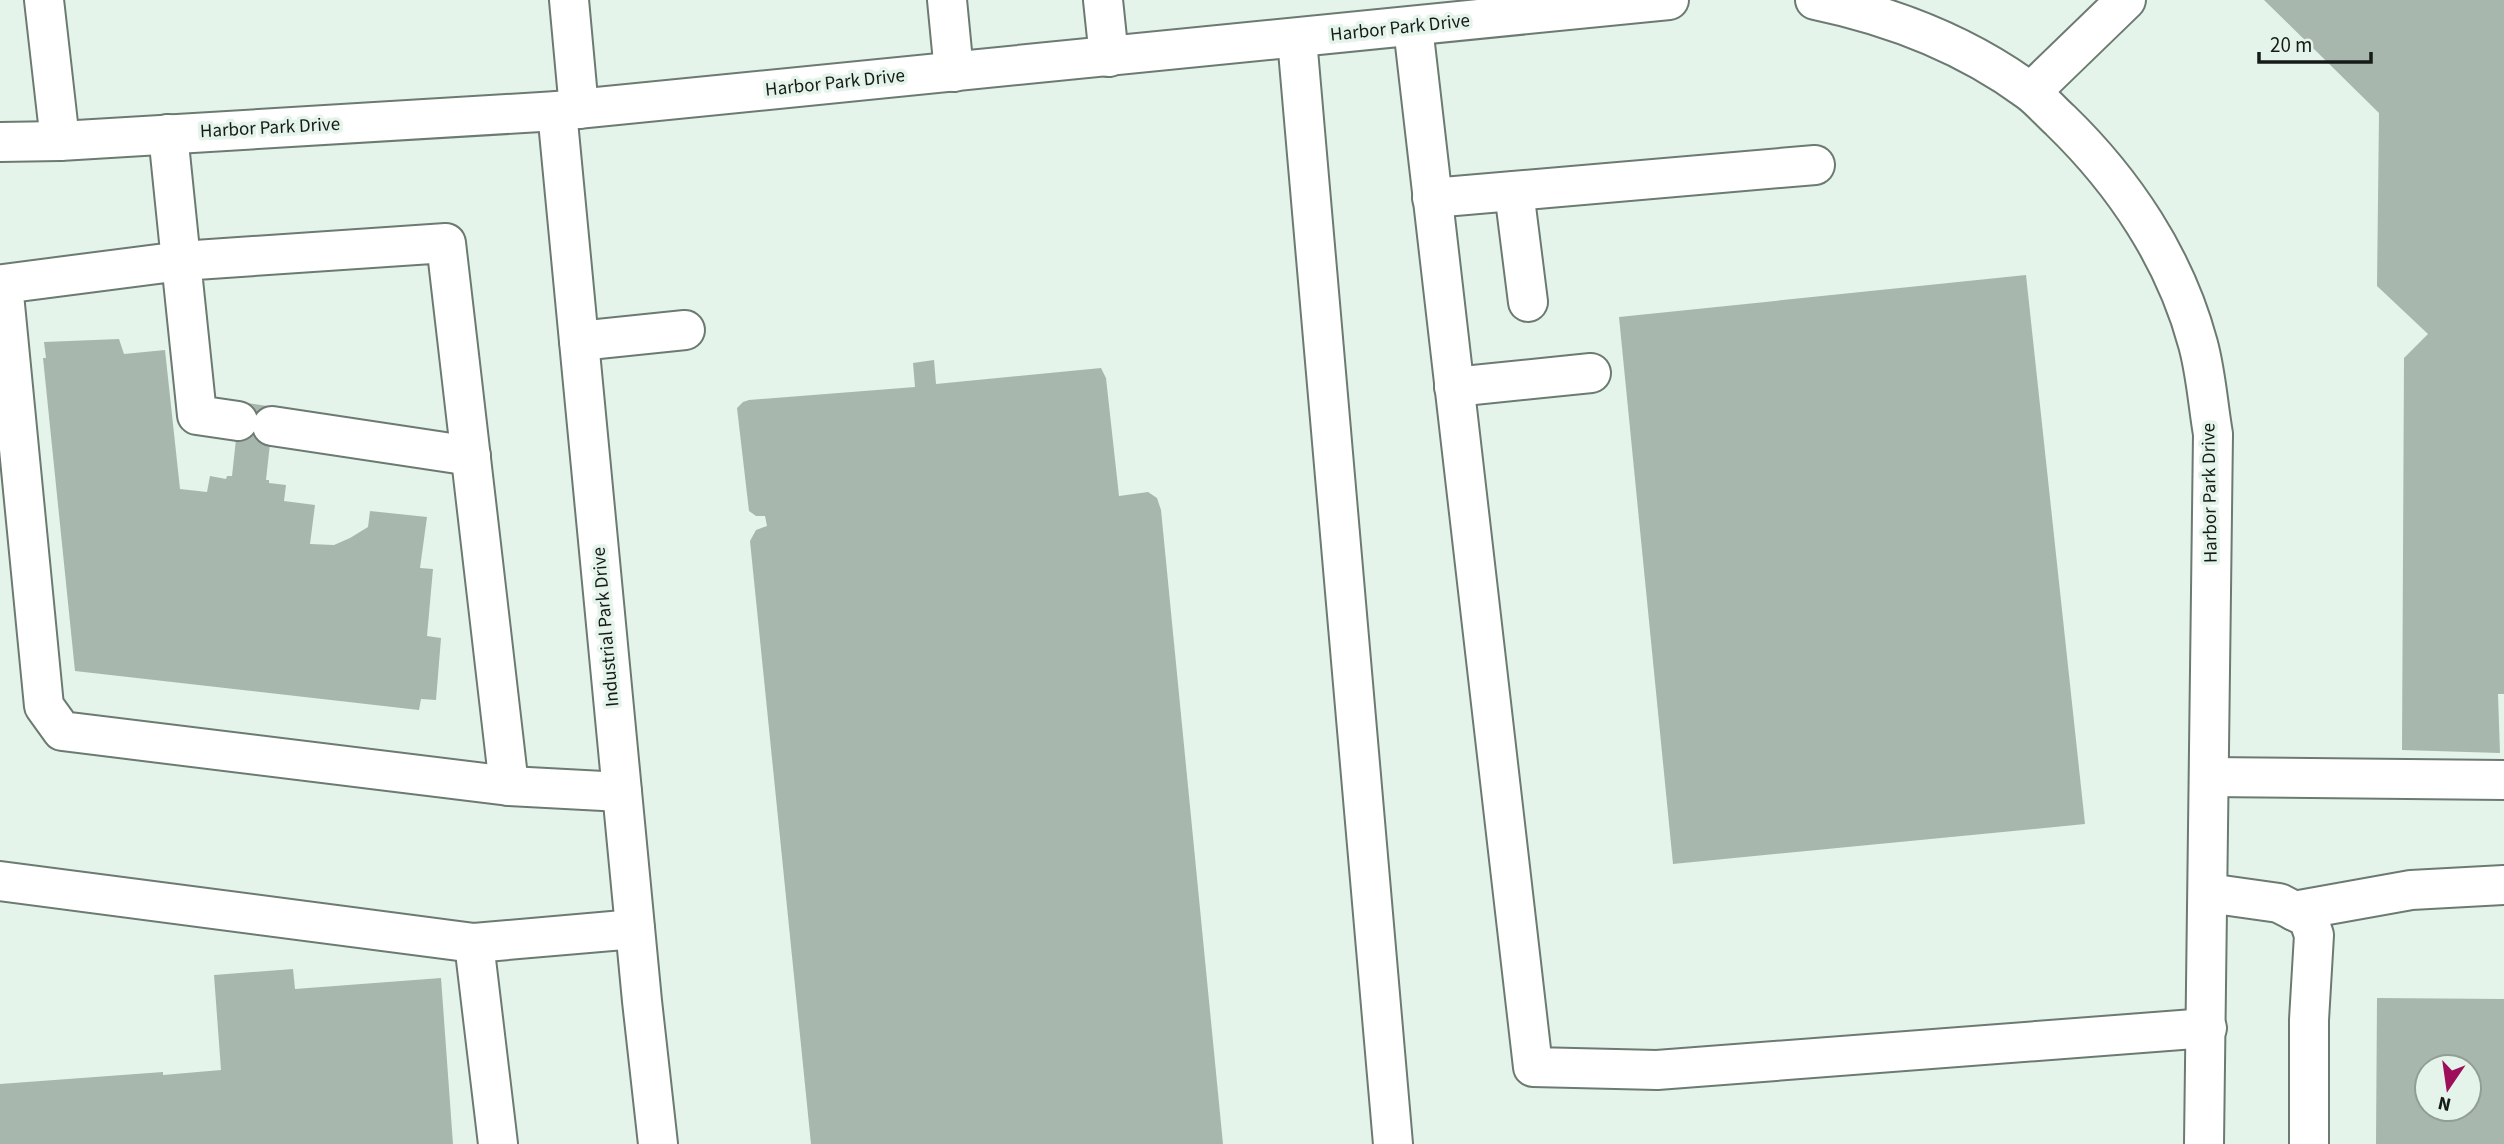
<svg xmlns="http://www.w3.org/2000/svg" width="2504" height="1144" font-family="'Source Sans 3',sans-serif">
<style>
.building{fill:#a8b7ad;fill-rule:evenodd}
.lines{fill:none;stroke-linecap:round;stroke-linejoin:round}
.minor-casing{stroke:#6c7a71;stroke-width:42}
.minor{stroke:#fff;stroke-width:38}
.labels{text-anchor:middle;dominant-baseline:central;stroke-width:7;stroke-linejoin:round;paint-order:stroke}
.street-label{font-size:19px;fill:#151b17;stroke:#e4f4ea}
</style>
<rect width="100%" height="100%" fill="#e4f4ea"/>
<g class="building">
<path d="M2264,0h240v694h-6l2,59 -98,-3 2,-392 24,-24 -51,-48 2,-173z"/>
<path d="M2026,275l59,549 -412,40 -54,-547z"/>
<path d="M119,339l5,15 41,-4 15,139 27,3 3,-16 16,3 1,-3h5l8,-74 34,5 -8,73h3v3l17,2 -2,16 31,4 -5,39 24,1 16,-7 18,-11 2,-16 57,6 -7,51 13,1 -6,67 14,2 -5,62 -15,-1 -2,11 -344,-39 -32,-313h3l-2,-16z"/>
<path d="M934,360l2,24 165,-16 5,10 13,118 29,-4 9,6 4,12 62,634h-412l-61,-603 6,-11 11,-4 -2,-10h-9l-7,-5 -12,-103 6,-6 6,-2 166,-13 -2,-24z"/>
<path d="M293,969l2,20 146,-11 12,166h-453v-60l163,-12v3l58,-5 -7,-95z"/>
<path d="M2377,998l127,1v145h-128zM2427,1067h42v42h-42z"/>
</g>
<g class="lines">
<g class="minor-casing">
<g id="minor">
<path d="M44,0l16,141"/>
<path d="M569,0l10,109"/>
<path d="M947,0l7,72"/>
<path d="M1103,0l6,57"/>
<path d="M1815,0c77,16 150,44 214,91 11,8 21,20 31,29 64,62 115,138 138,224 8,29 10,61 15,90l-9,710"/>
<path d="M1413,27l120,1040 124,3 550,-42"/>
<path d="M1297,39l96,1105"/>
<path d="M2031,92l95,-92"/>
<path d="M557,111l85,890 16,143"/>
<path d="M168,134l13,127 265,-18 63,543 -447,-55 -18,-25 -41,-422 178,-23 16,154 41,6"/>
<path d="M0,142l60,-1 497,-30 1112,-111"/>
<path d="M1514,191l14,111"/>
<path d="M1432,198l383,-33"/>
<path d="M579,341l106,-11"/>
<path d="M1454,387l137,-14"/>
<path d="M272,426l199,30"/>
<path d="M2209,777l295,3"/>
<path d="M509,786l113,6"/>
<path d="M0,881l474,62 161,-14"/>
<path d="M2208,893l71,10 29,15 6,17 -5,85v124"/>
<path d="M2294,911l117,-21 93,-5"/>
<path d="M474,943l24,201"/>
</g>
</g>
<use href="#minor" class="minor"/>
</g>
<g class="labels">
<g class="street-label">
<text transform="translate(1400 28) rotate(-6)">Harbor Park Drive</text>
<text transform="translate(835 83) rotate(-6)">Harbor Park Drive</text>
<text transform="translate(270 128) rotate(-3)">Harbor Park Drive</text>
<text transform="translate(2210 493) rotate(-91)">Harbor Park Drive</text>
<text transform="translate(606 627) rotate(-95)">Industrial Park Drive</text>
</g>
</g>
<g transform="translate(2448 1088) rotate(193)"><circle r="33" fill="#e4f4ea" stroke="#919d96" stroke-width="2"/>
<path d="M0-5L12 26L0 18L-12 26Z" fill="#9e0f5b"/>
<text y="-10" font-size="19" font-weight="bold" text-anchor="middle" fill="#151b17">N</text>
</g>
<path d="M2259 52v10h112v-10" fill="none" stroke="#151b17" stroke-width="3.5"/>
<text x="2270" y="52" font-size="21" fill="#151b17" stroke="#e4f4ea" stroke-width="5" paint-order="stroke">20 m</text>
</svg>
